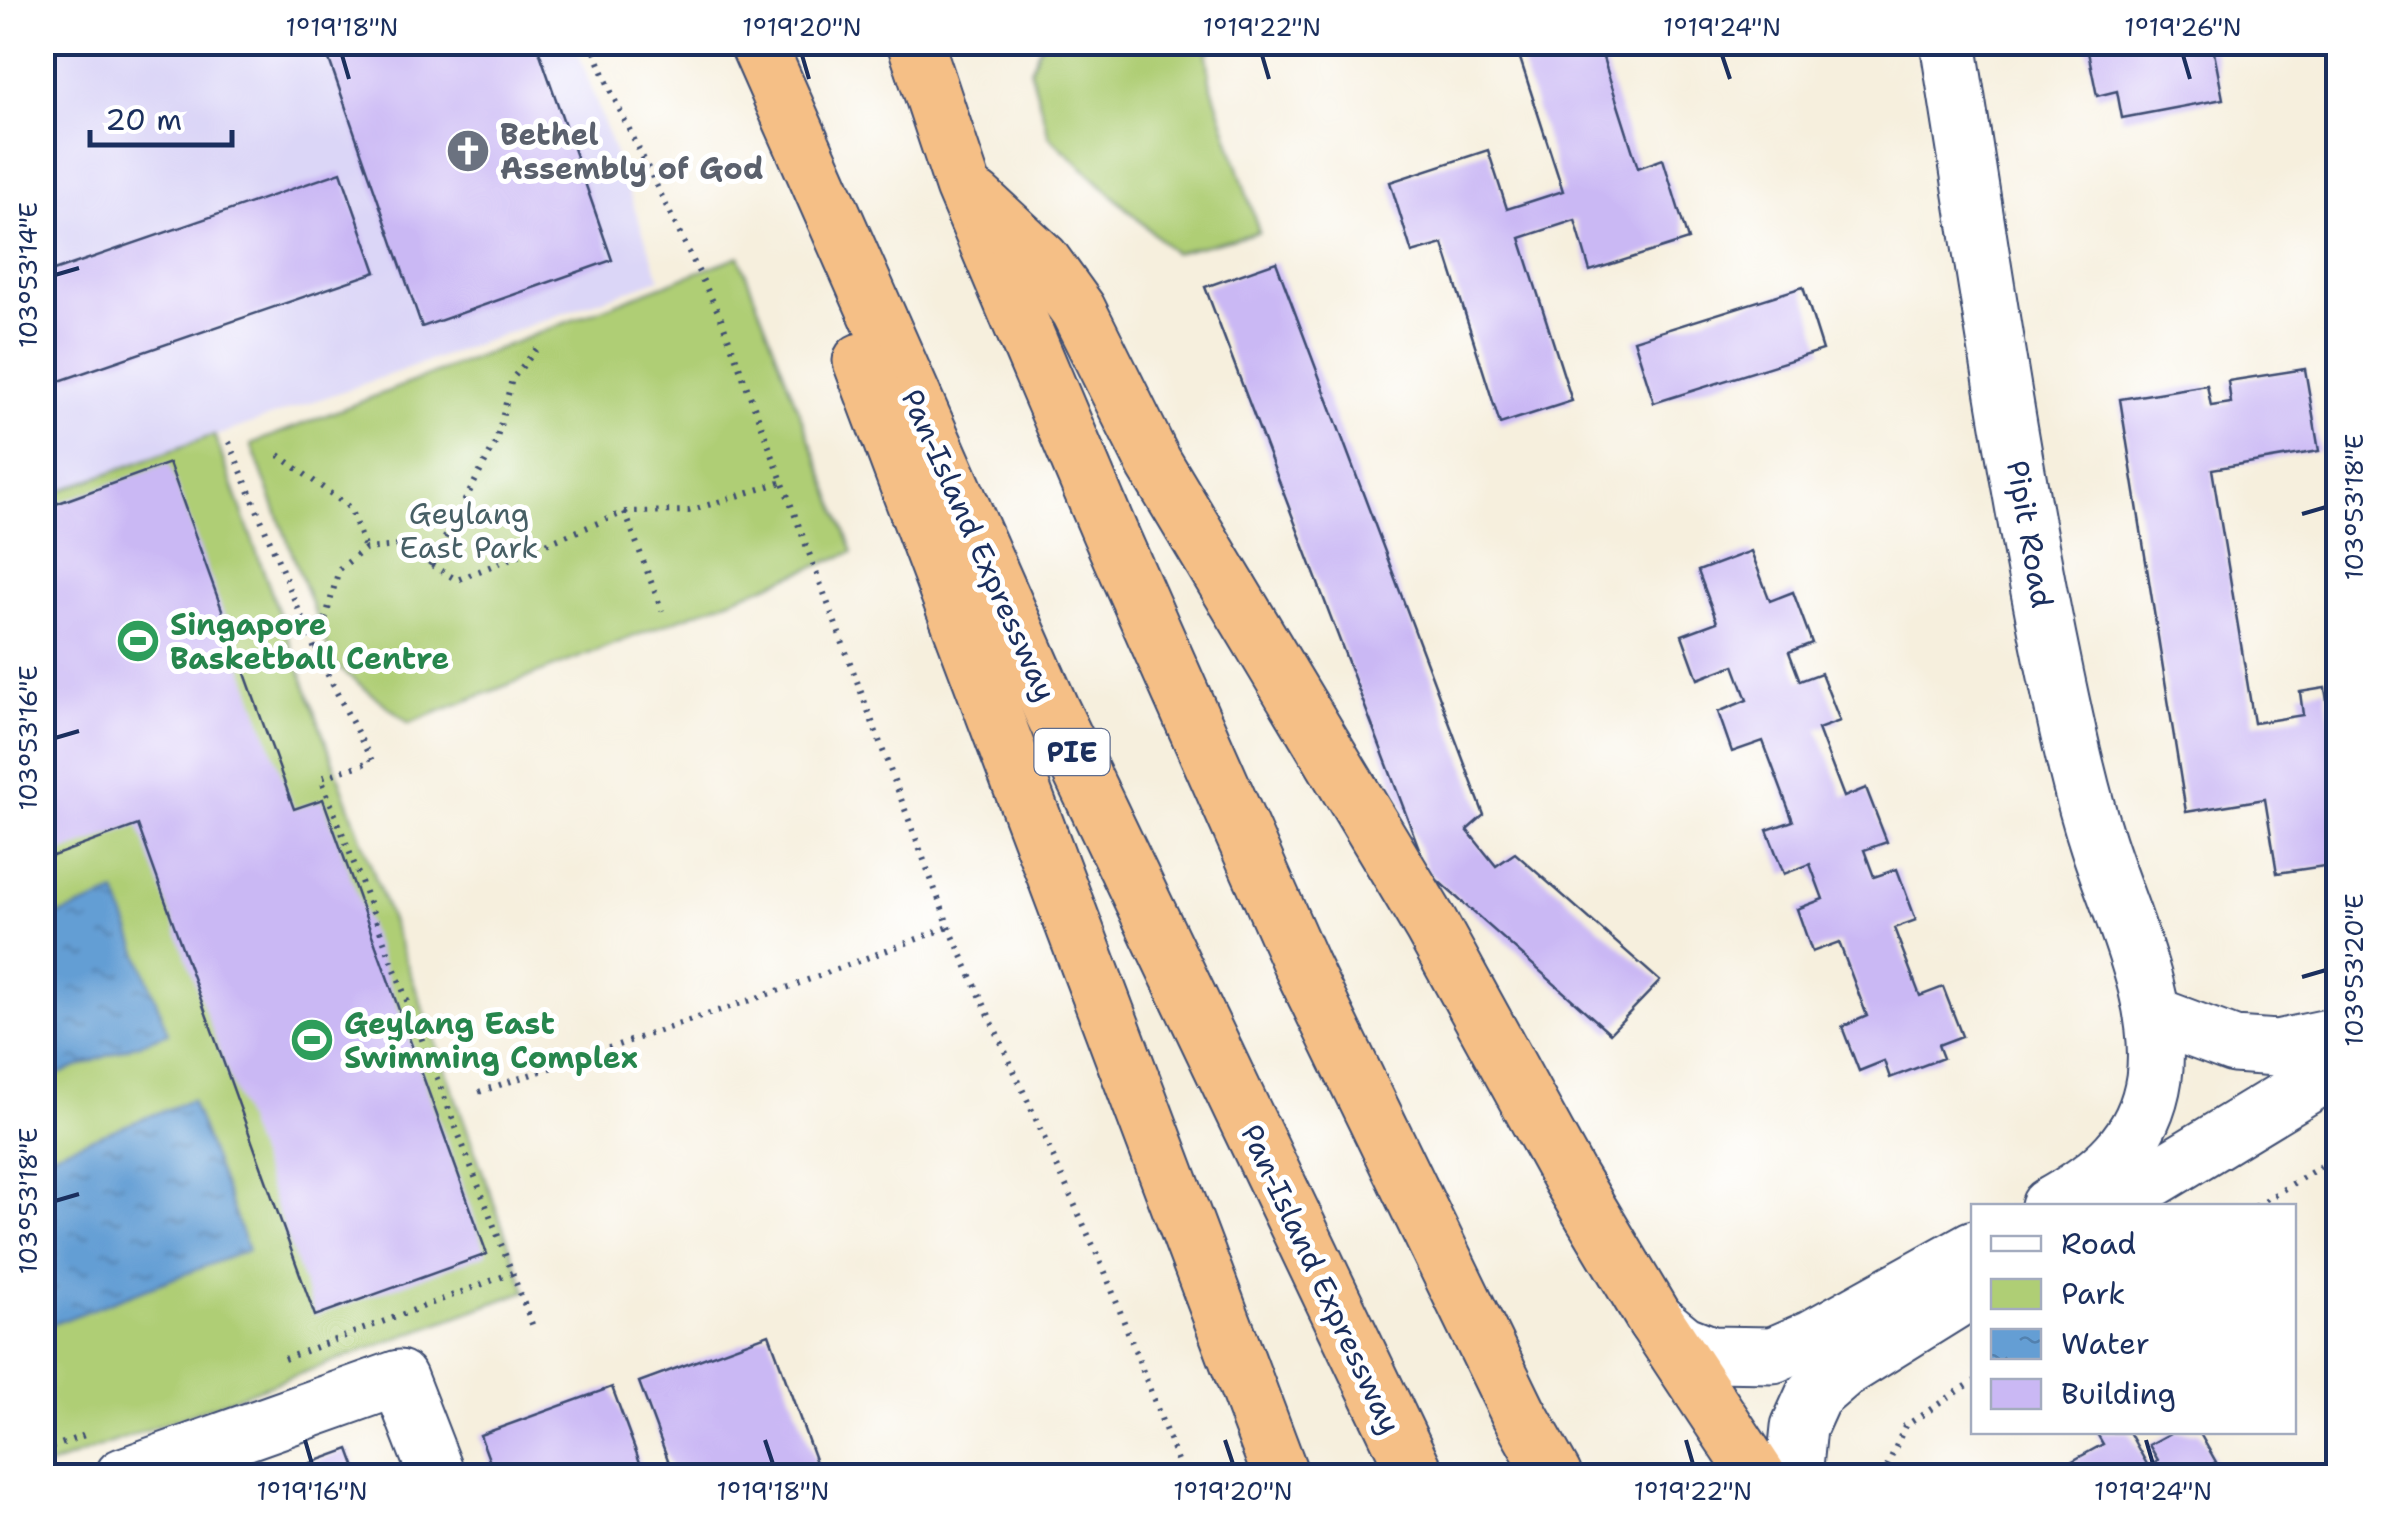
<svg xmlns="http://www.w3.org/2000/svg" width="2381" height="1519" font-family="'Shantell Sans',sans-serif">
<style>
.built{fill:#dbd6f7}
.park{fill:#afce75;stroke:#657e6a;stroke-width:2.5}
.water{fill:url(#water-ripples);stroke:#406699;stroke-width:2.5}
.building{fill:#cab8f4}
.lines{fill:none;stroke-linecap:round;stroke-linejoin:round}
.minor-casing{stroke:#3c4c71;stroke-width:59}
.highway-casing{stroke:#3c4c71;stroke-width:59}
.path{stroke:#3c4c71;stroke-width:6;stroke-dasharray:2.5 8;stroke-linecap:butt}
.minor{stroke:#fff;stroke-width:55}
.highway{stroke:#f5bf86;stroke-width:55}
.ticks{fill:none;stroke:#1b2f5e;stroke-width:4}
.labels{text-anchor:middle;dominant-baseline:central;stroke-width:10;stroke-linejoin:round;paint-order:stroke}
.shield{fill:#fff;stroke:#5f6d8e;stroke-width:2.5}
.shield-label{font-size:28px;font-weight:bold;fill:#1b2f5e}
.worship-label{font-size:30px;font-weight:bold;fill:#5b616d;stroke:#fff;text-anchor:start}
.park-label{font-size:30px;fill:#475f65;stroke:#fff}
.street-label{font-size:30px;fill:#1b2f5e;stroke:#fff}
.leisure-label{font-size:30px;font-weight:bold;fill:#27864d;stroke:#fff;text-anchor:start}
.neatline{fill:none;stroke:#1b2f5e;stroke-width:4}
.ticks-label{font-size:25px;text-anchor:middle;fill:#1b2f5e}
</style>
<defs>
<pattern id="water-ripples" width="26" height="14" patternUnits="userSpaceOnUse" patternTransform="scale(2.5)"><rect width="26" height="14" fill="#649ed4"/><path d="M2 4q2-2 4 0t4 0M15 11q2-2 4 0t4 0" fill="none" stroke="#5281af"/></pattern>
</defs>
<rect width="100%" height="100%" fill="#fff"/>
<filter id="ink" filterUnits="userSpaceOnUse"><feTurbulence type="fractalNoise" baseFrequency=".01" numOctaves="2"/><feDisplacementMap in="SourceGraphic" scale="20" xChannelSelector="R" yChannelSelector="G"/><feConvolveMatrix kernelMatrix="1 2 1 2 8 2 1 2 1" color-interpolation-filters="sRGB"/></filter>
<filter id="wash" filterUnits="userSpaceOnUse"><feTurbulence type="fractalNoise" baseFrequency=".0048" numOctaves="4" result="noise"/><feDisplacementMap in="SourceGraphic" scale="40" xChannelSelector="R" yChannelSelector="G"/><feGaussianBlur stdDeviation="2.25" result="paint"/><feColorMatrix in="noise" values="0 0 0 0 0 0 0 0 0 0 0 0 0 0 0 0 0 1.4 0 .05"/><feComposite in="paint" operator="in"/></filter>
<g filter="url(#wash)">
<rect width="100%" height="100%" fill="#f6efdd"/>
<path class="built" d="M43,43h532l85,236 -617,218z"/>
<g class="park">
<path d="M1042,43h181l-16,10 3,28 49,151 -85,21 -125,-117 -19,-67z"/>
<path d="M739,256l114,296 -444,171 -75,-59 -83,-220z"/>
<path d="M214,435l312,856 -483,177v-971z"/>
</g>
<g class="water">
<path d="M116,893l52,140 -125,47v-159z"/>
<path d="M191,1100l57,150 -205,78v-171z"/>
</g>
<g id="blocks">
<g class="building">
<path d="M323,42h213l76,218 -190,67z"/>
<path d="M1529,42h69l40,126 25,-9 25,81 -98,31 -15,-51 -55,18 52,163 -72,23 -57,-180 -31,9 -22,-71 98,-32 19,59 56,-18 -47,-145z"/>
<path d="M2086,42h126l11,57 -101,19 -5,-27 -20,5z"/>
<path d="M341,172l35,100 -334,115v-112z"/>
<path d="M1276,262l208,553 -17,15 29,36 19,-13 145,128 -50,52 -182,-161 -223,-585z"/>
<path d="M1803,287l20,63 -169,53 -20,-63z"/>
<path d="M2305,369l14,82 -107,18 42,254 49,-8 -3,-23 25,-4 13,87v89l-61,9 -12,-74 -79,13 -66,-413 87,-14 4,21 20,-3 -3,-22z"/>
<path d="M169,463l125,346 29,-10 164,455 -172,62 -177,-491 -96,35v-351z"/>
<path d="M1751,551l19,50 23,-9 19,51 -23,9 11,29 21,-8 19,48 -22,8 26,68 22,-9 21,54 -23,8 10,27 23,-8 19,51 -22,8 26,68 23,-9 19,49 -24,9 5,13 -53,20 -6,-17 -25,10 -17,-44 25,-11 -28,-74 -27,10 -15,-43 26,-10 -13,-35 -26,10 -17,-44 26,-9 -30,-80 -31,11 -14,-40 29,-12 -13,-35 -36,14 -16,-44 35,-13 -19,-51z"/>
<path d="M769,1334l52,142h-147l-35,-94z"/>
<path d="M612,1387l33,89h-150l-15,-41z"/>
<path d="M2096,1432h33l19,34 10,-6 -9,-15 24,-13h26l17,30 -6,3 6,11h-171l58,-32z"/>
<path d="M349,1449l10,27h-84z"/>
</g>
</g>
</g>
<g filter="url(#ink)">
<use href="#blocks" fill-opacity="0" stroke="#3c4c71" stroke-width="2.5"/>
<g class="lines">
<g class="minor-casing">
<g id="minor">
<path d="M1948,42c34,212 64,424 108,634 12,56 24,114 42,169 23,71 66,157 56,233 -9,63 -52,99 -105,128"/>
<path d="M2154,1015l80,30 43,3 61,-13"/>
<path d="M2109,1206l229,-139"/>
<path d="M1655,1320l28,23 28,11 62,1 39,-17 162,-90"/>
<path d="M123,1476l276,-98 38,98"/>
<path d="M1794,1476l5,-49 14,-31 29,-25 132,-82"/>
</g>
</g>
<g class="highway-casing">
<g id="highway">
<path d="M757,42l294,667 366,767"/>
<path d="M915,42l48,144 147,347 192,434 216,445 36,64"/>
<path d="M976,199l66,61 36,50 76,153 277,462 138,251 86,144 103,156"/>
<path d="M861,361l420,1115"/>
</g>
</g>
<g class="path">
<path d="M591,42l21,52 109,224 228,609 156,345 78,204"/>
<path d="M229,442l87,210 56,109 -51,17 214,554"/>
<path d="M279,455l71,53 15,41"/>
<path d="M625,512l37,99"/>
<path d="M430,566l66,-124 16,-63 28,-34"/>
<path d="M317,650l22,-81 26,-20 34,-3 58,34 168,-68 64,-1 93,-29"/>
<path d="M479,1092l310,-105 160,-60"/>
<path d="M2256,1206l82,-50"/>
<path d="M284,1359l228,-86"/>
<path d="M42,1451l48,-18"/>
<path d="M1883,1476l22,-50 69,-45"/>
</g>
<use href="#minor" class="minor"/>
<use href="#highway" class="highway"/>
</g>
</g>
<path class="ticks" d="M342,55l7,24M802,55l7,24M1262,55l7,24M1722,55l8,24M2183,55l7,24M55,275l24,-7M2302,514l24,-7M55,738l24,-7M2302,977l24,-7M55,1201l24,-7M305,1440l7,24M765,1440l8,24M1225,1440l8,24M1686,1440l7,24M2146,1440l7,24"/>
<defs>
<g id="church-disc" transform="scale(2.25)"><circle r="9.5" fill="#6b7280" stroke="#fff"/><path d="M-1.2-6h2.4v3.5h3.3v2.4h-3.3V6h-2.4V-.1h-3.3v-2.4h3.3Z" fill="#fff"/></g>
<g id="stadium-disc" transform="scale(2.25)"><circle r="9.5" fill="#2e9e5b" stroke="#fff"/><path d="M0-5a6.5 5 0 1 0 0 10a6.5 5 0 1 0 0-10ZM-3.5-1.8h7v3.6h-7Z" fill="#fff"/></g>
</defs>
<g fill-rule="evenodd">
<use href="#church-disc" x="468" y="151"/>
<use href="#stadium-disc" x="138" y="641"/>
<use href="#stadium-disc" x="312" y="1040"/>
</g>
<g class="labels">
<rect class="shield" x="1034.5" y="729" width="75" height="46" rx="8"/>
<g class="shield-label">
<text x="1072" y="752">PIE</text>
</g>
<g class="worship-label">
<text x="500" y="134">Bethel<tspan x="500" dy="34">Assembly of God</tspan></text>
</g>
<g class="park-label">
<text x="469" y="513">Geylang<tspan x="469" dy="34">East Park</tspan></text>
</g>
<g class="street-label">
<text transform="translate(2030 534) rotate(80)">Pipit Road</text>
<text transform="translate(979 545) rotate(66)">Pan-Island Expressway</text>
<text transform="translate(1321 1279) rotate(65)">Pan-Island Expressway</text>
</g>
<g class="leisure-label">
<text x="170" y="624">Singapore<tspan x="170" dy="34">Basketball Centre</tspan></text>
<text x="344" y="1023">Geylang East<tspan x="344" dy="34">Swimming Complex</tspan></text>
</g>
</g>
<rect width="2381" height="1519" fill="none" stroke="#fff" stroke-width="110"/>
<rect x="1971" y="1204" width="325" height="230" fill="#ffffff" stroke="#a4acbf" stroke-width="2.5"/>
<rect x="1991" y="1236" width="50" height="15" fill="#ffffff" stroke="#a4acbf" stroke-width="2.5"/>
<text x="2061" y="1254" font-size="30" fill="#1b2f5e">Road</text>
<rect x="1991" y="1279" width="50" height="30" fill="#afce75" stroke="#a4acbf" stroke-width="2.5"/>
<text x="2061" y="1304" font-size="30" fill="#1b2f5e">Park</text>
<rect x="1991" y="1329" width="50" height="30" fill="url(#water-ripples)" stroke="#a4acbf" stroke-width="2.5"/>
<text x="2061" y="1354" font-size="30" fill="#1b2f5e">Water</text>
<rect x="1991" y="1379" width="50" height="30" fill="#cab8f4" stroke="#a4acbf" stroke-width="2.5"/>
<text x="2061" y="1404" font-size="30" fill="#1b2f5e">Building</text>
<path d="M90 130v15h142v-15" fill="none" stroke="#1b2f5e" stroke-width="5"/>
<text x="105" y="130" font-size="30" fill="#1b2f5e" stroke="#ffffff" stroke-width="8" paint-order="stroke">20 m</text>
<rect x="55" y="55" width="2271" height="1409" class="neatline"/>
<g class="ticks-label">
<text x="342" y="36">1°19'18"N</text>
<text x="802" y="36">1°19'20"N</text>
<text x="1262" y="36">1°19'22"N</text>
<text x="1722" y="36">1°19'24"N</text>
<text x="2183" y="36">1°19'26"N</text>
<text transform="translate(28 275) rotate(-90)" y="9">103°53'14"E</text>
<text transform="translate(2354 507) rotate(-90)" y="9">103°53'18"E</text>
<text transform="translate(28 738) rotate(-90)" y="9">103°53'16"E</text>
<text transform="translate(2354 970) rotate(-90)" y="9">103°53'20"E</text>
<text transform="translate(28 1201) rotate(-90)" y="9">103°53'18"E</text>
<text x="312" y="1500">1°19'16"N</text>
<text x="773" y="1500">1°19'18"N</text>
<text x="1233" y="1500">1°19'20"N</text>
<text x="1693" y="1500">1°19'22"N</text>
<text x="2153" y="1500">1°19'24"N</text>
</g>
</svg>
